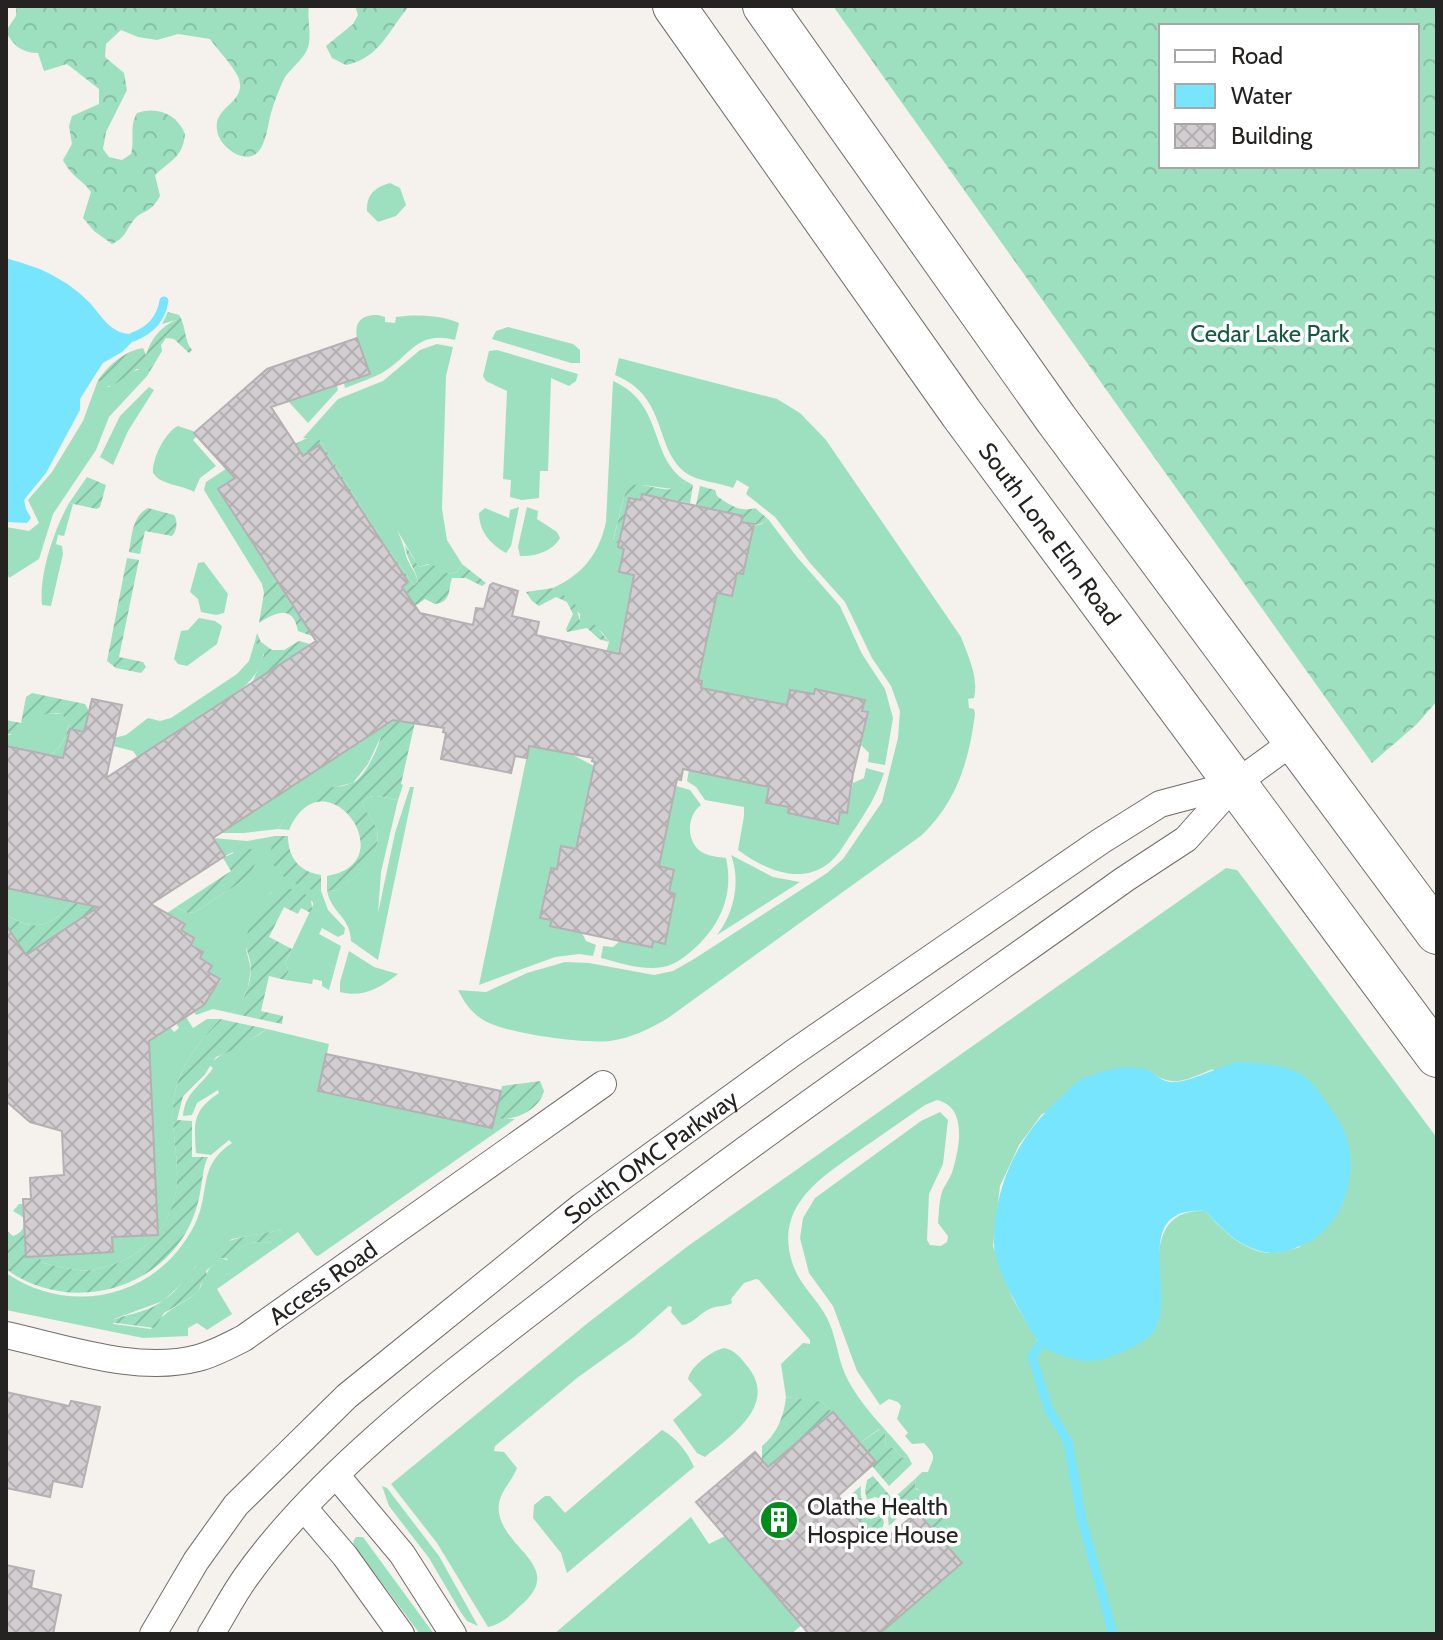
<svg xmlns="http://www.w3.org/2000/svg" width="1443" height="1640" font-family="Cabin,sans-serif">
<style>
.grass{fill:#9de0bf;fill-rule:evenodd}
.forest{fill:url(#forest-crowns);fill-rule:evenodd}
.garden{fill:url(#garden-furrows)}
.water{fill:#78e5ff}
.lines{fill:none;stroke-linecap:round;stroke-linejoin:round}
.stream{stroke:#78e5ff;stroke-width:9}
.building{fill:url(#building-cross-hatch);stroke:#b5b0b4;stroke-width:2}
.street-casing{stroke:#716d69;stroke-width:28}
.primary-casing{stroke:#716d69;stroke-width:44}
.street{stroke:#fff;stroke-width:26}
.primary{stroke:#fff;stroke-width:42}
.labels{text-anchor:middle;dominant-baseline:central;stroke-width:7;stroke-linejoin:round;paint-order:stroke}
.park-label{font-size:24px;fill:#135a40;stroke:#fff}
.street-label{font-size:24px;fill:#242321;stroke:#fff}
.poi-label{font-size:24px;fill:#242321;stroke:#fff;text-anchor:start}
</style>
<defs>
<pattern id="forest-crowns" width="20" height="18" patternUnits="userSpaceOnUse" patternTransform="scale(2)"><rect width="20" height="18" fill="#9de0bf"/><path d="M2 6a3 3 0 1 1 6 0M12 15a3 3 0 1 1 6 0" fill="none" stroke="#87c0a4"/></pattern>
<pattern id="garden-furrows" width="10" height="10" patternUnits="userSpaceOnUse" patternTransform="scale(2)"><rect width="10" height="10" fill="#9de0bf"/><path d="M-1 1l2-2M0 10L10 0M9 11l2-2" fill="none" stroke="#87c0a4"/></pattern>
<pattern id="building-cross-hatch" width="8" height="8" patternUnits="userSpaceOnUse" patternTransform="scale(2)"><rect width="8" height="8" fill="#d2cdd0"/><path d="M0 0l8 8M0 8l8-8" fill="none" stroke="#b4b0b2"/></pattern>
</defs>
<rect width="100%" height="100%" fill="#f5f1ec"/>
<g class="grass">
<path d="M390,183l10,5 6,17 -10,11 -18,6 -11,-11c-1,-16 8,-24 23,-28z"/>
<path d="M378,315l7,2v5l10,1 1,-6c17,-3 47,-2 63,6l-4,17c-39,-10 -45,17 -73,33 -12,6 -25,10 -37,15l-1,-5 26,-9c-8,-20 -30,-60 8,-59z"/>
<path d="M508,327l65,17 7,6v13h-9l-79,-24 4,-8z"/>
<path d="M437,344l16,3 -7,29 -4,133 5,31 15,24 -5,8 -8,2 -21,-10 -9,3 -22,-37c4,9 7,16 9,26 3,9 10,16 12,26l-4,3 -29,-40 -66,-106 -16,-1 35,-39 45,-18 37,-31z"/>
<path d="M497,350l81,24 -2,7 -7,5 -18,-8 -3,93h-8l-1,27 -17,2 -12,-3 1,-17 -8,-1 4,-88 -21,-10 -3,-5 6,-25z"/>
<path d="M619,358l158,41 23,14 26,27 135,197c7,19 18,40 13,61l-6,1 1,9 5,1 1,5c-6,47 -18,87 -53,121l-254,183c-18,11 -37,20 -58,23 -26,3 -100,-7 -123,-19 -14,-7 -22,-18 -29,-32l28,2 41,-19 38,-11 24,1 65,12 19,-4 21,-12 133,-86 16,-14 39,-57 16,-64 2,-27 -9,-25 -19,-28 -27,-56 -35,-39 -35,-46 -29,-23 3,-7 -12,-7 -4,8c-14,-6 -35,-6 -47,-15 -33,-25 -17,-76 -71,-98z"/>
<path d="M143,368l7,3 -3,5 -38,41 -13,33 -43,64 -14,45 -30,19 -3,-9v-42l23,4 10,-8 -11,-23 24,-28 31,-51 15,-41 11,7 23,-15z"/>
<path d="M613,381c52,23 35,76 73,100l-7,9 -36,-5 -18,8 -12,47 6,4v3l5,2 -5,23 15,3 -17,83 -12,-2 4,-14c-8,-13 -15,-17 -29,-21v-7l-27,-26c30,-14 46,-34 53,-66z"/>
<path d="M337,385l1,5 -30,33 -20,-22z"/>
<path d="M149,387l5,3 -26,41 -15,34 -13,-8 20,-41z"/>
<path d="M178,426l15,5 4,5 -4,4 23,26 -16,12 -6,14c-13,-8 -32,-6 -41,-19 -1,-14 12,-41 25,-47z"/>
<path d="M250,453l11,9 -43,28 15,23 6,-3 -3,8 40,62 -5,4h-9l-58,-94 2,-8z"/>
<path d="M69,503l4,1 -9,32 -6,-1 -2,9 6,2 1,8 -12,52 -9,-1c-3,-31 12,-75 27,-102z"/>
<path d="M519,507l-8,39 -5,7c-16,-9 -27,-22 -27,-40l6,-5 24,10 1,-8z"/>
<path d="M527,507l11,4 -1,8 20,13 3,6c-7,13 -25,19 -40,18l-2,-9z"/>
<path d="M768,519l29,38 43,49 22,48 23,35 8,29 -8,47 -17,-3 1,-9 -8,-8 7,-33 -53,-23 -1,5 -23,-4 -4,15 -86,-17 -9,-9 7,-4 11,-48 -3,-15h6l4,-19 15,3 5,-23 6,1 10,-48 9,-2z"/>
<path d="M204,562l24,32 -4,19 -8,2 -15,-3 -3,-13 -8,-7 8,-29z"/>
<path d="M199,618l16,3 7,5 -5,18 -30,22 -9,-2 -4,-5 7,-28 7,-1z"/>
<path d="M255,641l9,11c-3,18 -14,32 -29,41l5,6 -23,6 -64,42 -10,18 -10,-14 -20,-5 1,-8 12,-3 22,-17 12,3 11,-3 66,-44 12,-13z"/>
<path d="M47,713l15,1 7,9c-3,15 -8,27 -23,34l-40,-11v-12l4,1c13,-7 24,-18 37,-22z"/>
<path d="M384,725v5l-16,34 -15,19c-33,7 -58,16 -75,46l-34,4h-23l113,-74 -4,-6 18,-11 4,5z"/>
<path d="M529,746l42,8 23,12 -18,83 -15,-2 -4,22 -7,-1 -10,49 12,3 -1,6 31,7 4,8 10,4 -3,11 -14,-2 -24,3 -76,28z"/>
<path d="M866,768l18,5c-8,24 -18,39 -32,60 -7,10 -13,22 -23,30 -29,23 -65,6 -91,-13l6,-34v-9l-39,-7 -9,-13 -9,-6 2,-11 80,17 -2,16 22,4 -1,6 49,11 3,-12 7,1 6,-30 11,-5z"/>
<path d="M676,786l14,4 11,15c-14,10 -15,35 -1,46 7,5 18,6 26,7 8,36 -5,66 -31,90 -9,8 -20,17 -32,19 -20,4 -43,-4 -62,-9l2,-12 10,1 7,-6 31,6 2,-6 12,2 10,-48 -6,-3 5,-22 -15,-4 4,-20 -6,-1 9,-14z"/>
<path d="M410,787h4l-36,173 -27,-19c-1,-25 -19,-27 -24,-50l11,-1c18,-14 44,-32 39,-60 -2,-9 -12,-18 -15,-27 11,-13 22,-4 36,-3l-17,72 -3,41 17,-80z"/>
<path d="M275,836l-4,20 23,27 27,8 7,19 17,18 -1,6 -6,3 -16,-9 -3,6 22,12 -12,44 -7,-4v-5l-9,-2 -1,5 -27,-4 4,-10 -4,-6 28,-59v-3l-32,-14 -11,5 -24,56 5,20 -3,18 -8,18 -9,8 -18,-4 -17,6 -2,-3 10,-7 17,-25 -17,-11 2,-3 4,2 2,-2 -17,-11 8,-4 -17,-10 8,-4 -17,-10 8,-4 -18,-10 9,-6 12,6 7,-1 49,-32 -11,-28 -8,4 -12,-18 34,3z"/>
<path d="M731,855l42,22 27,5 -83,53c17,-22 24,-53 14,-80z"/>
<path d="M1226,868l11,2 10,13 190,255v496h-558l82,-71 -12,-14 6,-14c-2,-3 -6,-6 -8,-9 -8,-13 -2,-19 -20,-25l-2,-7 -9,-6 -1,-9 7,-7h6c6,-16 9,-15 -4,-29l-12,1 -7,-8 3,-3 -11,-14 4,-13 -3,-4 -9,-3 -9,6 -23,-34 -24,-65 -24,-33 -9,-35 3,-20 12,-20 106,-77 19,-9 8,8 -5,44 -14,30 -2,46 3,5 11,1 6,-4 1,-6 -10,-13c1,-10 1,-22 4,-31 3,-8 9,-14 11,-23 7,-23 14,-62 -16,-69l-12,5c-22,15 -43,30 -65,45 -41,29 -87,57 -67,115 7,20 23,33 33,51 10,18 11,40 19,58 14,31 42,56 63,82l-6,2 -8,-10h-8l-1,-15 -6,-4 -19,14 -37,-40 -37,-6 -5,-33 22,-21 7,1v-4l-51,-60 -3,-1 -12,4 -13,16 1,4c-7,4 -12,2 -20,5 -12,4 -18,16 -30,17l-11,-13 1,-5 -3,-1 -35,31 -57,41 -82,68 -1,5 10,1 13,16c-6,16 -21,26 -18,45 7,39 68,54 20,94 -9,9 -18,17 -31,20l-51,-84 -46,-59 198,-162 99,-76zM1213,1069l87,178c-8,2 -17,5 -25,6 -28,2 -53,-23 -70,-42 -59,-3 -46,61 -45,102l-120,32 -27,-46 -20,-53 7,-60 19,-41 23,-31 106,-44c25,20 39,9 65,-1z"/>
<path d="M6,888l65,14c-18,25 -39,31 -65,12z"/>
<path d="M349,951l25,16 24,7c-18,14 -35,24 -58,18v-10z"/>
<path d="M186,1017l7,11 14,-9h13c-21,23 -41,47 -46,79 -4,27 4,54 3,81 -1,48 -38,84 -85,91 -15,2 -34,-4 -49,-7l-5,-7 75,-4 -1,-15 46,-2 -9,-194 21,-14 4,5 5,-4 -3,-5z"/>
<path d="M267,1029l62,15 -10,48 173,36 3,-10 20,1 -197,137 -3,-1 -17,-23 -81,57 15,25 -25,16 -10,-7 -9,5v8l-45,2 -137,-28v-37c66,45 153,24 189,-49 16,-33 2,-58 37,-81l-3,-3 -18,15 -15,-2c-2,-30 -4,-42 23,-60l-1,-3 -21,13 -5,12 -9,1c2,-24 17,-29 30,-48l-4,-3c15,-16 40,-22 58,-36zM281,1230l-11,13c-17,-4 -33,4 -43,17l-7,-2c-17,12 -17,30 -24,36 -19,13 -29,15 -45,35l-38,-5 1,-5 49,-18 27,-25 5,-9 37,-28z"/>
<path d="M724,1348c11,2 17,10 24,19 30,38 -17,69 -43,90l-8,-4 -24,-33 29,-25 -14,-16c3,-13 23,-28 36,-31z"/>
<path d="M662,1430c14,7 26,23 32,37l-127,106 -6,-20 -28,-35 1,-13 11,-9h5l15,17z"/>
<path d="M382,1486l5,2 52,68 39,70 -11,-5 -7,-10 -31,-53 -40,-52z"/>
<path d="M691,1517l18,27 16,-8 77,89 -11,9h-237z"/>
<path d="M356,1537h7l71,97h-14l-65,-87 -2,-5z"/>
</g>
<g class="forest">
<path d="M16,6h293c-2,12 2,24 0,37 -2,14 -16,23 -24,34 -6,12 -12,28 -15,40 -4,18 -7,49 -34,37 -6,-3 -14,-10 -17,-17 -12,-31 28,-31 20,-58 -3,-10 -22,-30 -29,-40l-32,-5 -21,6 -19,-3 -17,-7 -15,14 -1,13 19,16 3,17 -21,42 -3,17 6,8 13,3 9,-6c4,-15 -2,-28 6,-41 20,-7 40,1 48,21 -2,23 -14,26 -30,41l5,21c-10,19 -18,13 -27,25 -9,12 -7,16 -21,23l-18,-13 -11,-13 8,-26c-11,-15 -18,-13 -28,-32l9,-16 -3,-18 3,-10 27,-12v-15l-32,-25 -23,7 -6,-18c-16,0 -26,-8 -32,-22l10,-15z"/>
<path d="M355,6h54c-21,25 -29,52 -63,59l-14,-7 -6,-12 27,-22 5,-9z"/>
<path d="M833,6h604v695l-20,23 -45,39zM1161,26h256v140h-256z"/>
</g>
<g class="garden">
<path d="M168,312l11,3c7,10 5,26 13,35l-3,3 -15,-14 -8,-1 -5,7 1,6 -12,20 -13,-2 -25,17h-7l-7,-6c11,-16 27,-29 45,-32l3,7c5,-16 14,-28 30,-35l-14,4z"/>
<path d="M309,437l10,2 66,106 29,40 4,-3c-2,-13 -12,-23 -13,-37l14,22 12,-3 18,10 8,-2 5,-8 24,19 -4,3 -16,-8h-14c-4,11 0,24 -17,26l-10,-5 -16,11 -8,-23 7,-5 -42,-64 -63,-62 -8,-12z"/>
<path d="M87,477l19,8 -6,22 -3,2 -28,-6z"/>
<path d="M686,481l7,4 -3,18 -47,-9 -2,6 -12,-2 -10,46 -6,-3 12,-48 7,-8c18,-3 42,14 54,-4z"/>
<path d="M700,486l15,4 2,6c11,8 23,17 38,12l13,11c-10,9 -15,5 -27,3l1,-6 -46,-11z"/>
<path d="M148,508l26,7c4,6 3,16 -2,21l-27,-5 -5,23 -11,-2c3,-16 3,-36 19,-44z"/>
<path d="M127,558l12,2 -20,97 24,5 3,5 -5,6 -25,-5 -9,-7z"/>
<path d="M276,580l4,4 5,-3 11,16 -5,5 15,24 8,-1 -2,11 -14,-5c-5,-28 -24,-18 -39,-8l5,-30 -2,-9h9z"/>
<path d="M553,588l22,15 5,18 14,3 15,18 -10,-3 -12,-11 -20,4 -1,-3 7,-15 -6,-12 -11,-5 -17,9 -7,-5 -6,-9z"/>
<path d="M257,633l4,9 11,8h12l15,-9 11,3 -3,12 -6,-5 -24,15 -13,17 -5,-5 -7,5 12,-28 -9,-14z"/>
<path d="M32,693l53,11 4,7 -4,21 -15,-3 -9,38 -15,-10c15,-7 20,-19 23,-33l-7,-10c-23,-5 -28,10 -46,20h-10v-14l15,3 5,-26z"/>
<path d="M382,719l33,3 -14,62 2,1 -5,15c-14,-1 -25,-10 -36,3 3,9 13,18 15,27 5,29 -21,46 -39,60l-11,1v-15c80,-13 -3,-126 -38,-46l-11,-1c11,-19 26,-34 47,-40 10,-3 22,-2 31,-8 12,-9 31,-48 26,-62z"/>
<path d="M275,836h13c0,22 12,36 33,39v16c-17,-1 -49,-14 -50,-36 -1,-5 2,-13 4,-19z"/>
<path d="M246,847l7,3c7,11 -1,22 -9,30l-49,32 -7,1 -12,-6 55,-36 -8,-13z"/>
<path d="M277,888c16,-1 40,4 34,25l-10,-5 -3,6 -14,-7 -15,30 23,12 -7,15 4,6 -4,10 -16,-4 -8,35 22,5 -1,8 -51,-11c13,-10 20,-29 20,-45 0,-9 -5,-17 -5,-25 1,-20 15,-44 31,-55z"/>
<path d="M71,902l41,8 -48,20 -43,28 -15,-23v-21c26,19 47,13 65,-12z"/>
<path d="M220,1019l47,10 -32,20 -19,8 -11,17 -22,22 -6,24 15,1v36h16c-5,10 -5,20 -7,30 -2,16 -8,34 -16,47 -37,62 -123,77 -179,35v-39l7,6c9,-3 13,-10 10,-19l-10,-6 6,-7h5l14,52 5,7c15,3 34,9 49,7 47,-7 84,-43 85,-92 1,-26 -7,-53 -3,-80 5,-32 25,-56 46,-79z"/>
<path d="M540,1081l4,10c-5,19 -30,31 -49,27l7,-32z"/>
<path d="M279,1230l2,1 -11,12c-16,-4 -32,3 -40,16l-10,-1 -14,13 1,6 -6,7 -3,9 -34,20 -9,15 -47,-6c17,-8 38,-9 53,-20 20,-13 30,-33 48,-49 20,-18 46,-17 70,-23z"/>
<path d="M786,1397l36,5 10,10 -64,55 -6,-7v-14c15,-12 22,-30 24,-49z"/>
<path d="M880,1429l5,4 1,15h8l8,10 6,-2 4,8 -23,22 -17,-20 4,-4 -16,-19z"/>
<path d="M873,1476l31,36 -15,14 -2,-14 -5,-13 -7,-2 -8,3 -2,-9 2,-11z"/>
<path d="M915,1479l1,10 7,3 4,9 14,8 6,18 8,8 -6,14 -31,-37 -4,2 -17,-19z"/>
<path d="M861,1486c-1,12 1,22 11,29l8,-1 4,8 -2,9 -8,6 -31,-36z"/>
</g>
<g class="water">
<path d="M6,258c19,6 36,10 53,21 11,6 21,14 30,23 13,14 22,33 44,32l1,6 -12,12 -19,11 -6,9 -17,27v11l-34,63 -22,27 2,9 5,9 -4,5 -21,-1z"/>
<path d="M1238,1062c19,1 43,2 61,11 12,6 25,25 32,36 4,7 10,14 13,21 16,38 2,89 -32,110 -11,6 -28,14 -41,13 -29,-3 -47,-22 -66,-42 -81,-5 -22,91 -55,125 -7,6 -18,12 -26,15 -11,4 -24,11 -35,10 -14,0 -42,-8 -50,-19 -7,-7 -11,-17 -16,-26 -10,-17 -29,-53 -29,-73 0,-57 23,-106 65,-144 7,-6 15,-16 23,-20 17,-8 48,-16 66,-9 9,5 14,13 27,12 14,0 46,-16 63,-20z"/>
</g>
<g class="lines">
<g class="stream">
<path d="M133,337c18,-7 28,-18 31,-36"/>
<path d="M1040,1345l-8,11 16,52 20,34 13,74 32,118"/>
</g>
</g>
<g class="building">
<path d="M357,338l13,36 -99,33 32,49 16,-11 89,137 -6,5 18,26 53,12 3,-17 8,1 6,-24 3,-2 25,8 -6,25 27,6 -3,13 83,19 15,-79 -15,-3 5,-23 -6,-2 11,-49 12,2 1,-6 101,22 -2,6 13,2 -11,50 -6,-1 -5,23 -15,-3 -19,87 4,1 -1,7 86,17 3,-15 24,4 1,-5 50,11 -3,11 6,1 -15,62 -6,39 -7,-1 -2,12 -50,-11 1,-6 -23,-4 3,-16 -86,-18 -2,11 -4,-1 -18,87 15,4 -5,22 6,2 -10,50 -12,-3 -1,6 -32,-6 -70,-15 2,-6 -12,-2 11,-50 6,1 4,-23 15,3 19,-87 -3,-1 1,-3 -64,-12 -2,12 -12,-2 -4,17 -70,-14 5,-26 -3,-1 1,-4 -51,-8 -180,118 12,18 -74,48 34,20 -4,6 13,8 -3,7 12,7 -3,6 12,8 -4,6 12,7 -16,26 -55,36 9,194 -46,2 1,15 -87,5 -3,-58h8l-1,-21 34,-3 -2,-44 -32,-9 -24,-21v-176l20,30 72,-48 -92,-19v-142l57,12 7,-29 14,3 8,-33 30,6 -16,73 210,-137 -98,-152 17,-11 -41,-45 73,-64z"/>
<path d="M326,1054l175,37 -9,37 -174,-37z"/>
<path d="M6,1392l63,14 2,-5 29,6 -18,80 -29,-6 -3,16 -44,-9z"/>
<path d="M833,1412l43,50 -38,34 42,48 37,-32 45,51 -83,71h-70l-113,-132 59,-50 13,15z"/>
<path d="M6,1565l28,6 -3,17 30,7 -8,39h-47z"/>
</g>
<g class="lines">
<g class="street-casing">
<g id="street">
<path id="s1" d="M6,1335c60,13 132,39 192,23 16,-4 32,-13 46,-20l359,-254"/>
<path d="M336,1475l66,79 51,80"/>
<path d="M304,1508l41,48 56,78"/>
<path id="s2" d="M153,1634l43,-73 40,-56 111,-109 235,-190 211,-153 308,-212 59,-37 75,-20"/>
<path d="M211,1634c12,-19 22,-39 35,-57 78,-110 209,-206 316,-289 182,-143 374,-274 563,-409l61,-40 49,-55 59,-43"/>
</g>
</g>
<g class="primary-casing">
<g id="primary">
<path id="s3" d="M674,6l287,407 476,643"/>
<path d="M764,6l292,413 381,514"/>
</g>
</g>
<use href="#street" class="street"/>
<use href="#primary" class="primary"/>
</g>
<defs>
<g id="building-disc" transform="scale(2)"><circle r="9.5" fill="#008c1b" stroke="#fff"/><path d="M-4-6H4V6H1V3H-1V6H-4ZM-2.5-4.3h1.7v1.8h-1.7ZM.8-4.3h1.7v1.8H.8ZM-2.5-1h1.7V.8h-1.7ZM.8-1h1.7V.8H.8Z" fill="#fff"/></g>
</defs>
<g fill-rule="evenodd">
<use href="#building-disc" x="779" y="1520"/>
</g>
<g class="labels">
<g class="park-label">
<text x="1270" y="333">Cedar Lake Park</text>
</g>
<g class="street-label">
<text stroke="none"><textPath href="#s3" startOffset="648">South Lone Elm Road</textPath></text>
<text stroke="none"><textPath href="#s2" startOffset="696">South OMC Parkway</textPath></text>
<text stroke="none"><textPath href="#s1" startOffset="342">Access Road</textPath></text>
</g>
<g class="poi-label">
<text x="807" y="1506">Olathe Health<tspan x="807" dy="28">Hospice House</tspan></text>
</g>
</g>
<rect width="1443" height="1640" fill="none" stroke="#242321" stroke-width="16"/>
<rect x="1159" y="24" width="260" height="144" fill="#ffffff" stroke="#a7a7a6" stroke-width="2"/>
<rect x="1175" y="50" width="40" height="12" fill="#ffffff" stroke="#a7a7a6" stroke-width="2"/>
<text x="1231" y="64" font-size="24" fill="#242321">Road</text>
<rect x="1175" y="84" width="40" height="24" fill="#78e5ff" stroke="#a7a7a6" stroke-width="2"/>
<text x="1231" y="104" font-size="24" fill="#242321">Water</text>
<rect x="1175" y="124" width="40" height="24" fill="url(#building-cross-hatch)" stroke="#a7a7a6" stroke-width="2"/>
<text x="1231" y="144" font-size="24" fill="#242321">Building</text>
</svg>
